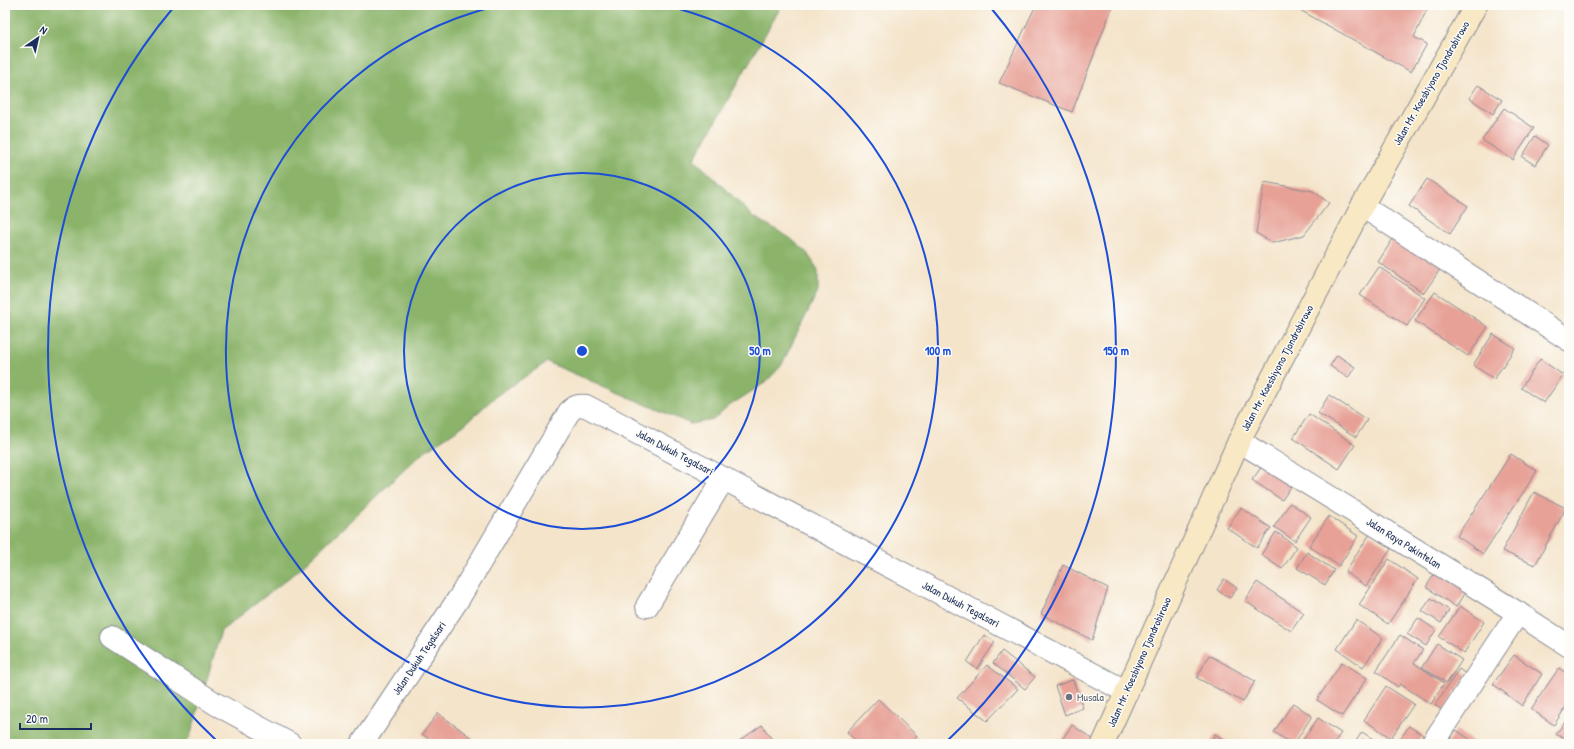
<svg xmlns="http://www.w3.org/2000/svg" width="1574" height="749" font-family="'Patrick Hand',sans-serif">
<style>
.forest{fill:#8bb46b;stroke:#537264}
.building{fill:#e7a197}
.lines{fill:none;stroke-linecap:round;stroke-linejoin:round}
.minor-casing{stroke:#888a94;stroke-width:24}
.secondary-casing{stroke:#888a94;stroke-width:24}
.minor{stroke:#fff;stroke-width:22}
.secondary{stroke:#f8e8c3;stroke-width:22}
.ring{fill:none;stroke:#1d4ed8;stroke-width:2}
.worship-dot{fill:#6b7280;stroke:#fdfcf7;stroke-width:1.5}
.labels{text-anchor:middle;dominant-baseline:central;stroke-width:3;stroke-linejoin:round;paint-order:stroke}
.street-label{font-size:11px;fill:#1b2f5e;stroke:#fdfcf7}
.worship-label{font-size:11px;fill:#5b616d;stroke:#fdfcf7;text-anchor:start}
.centre{fill:#1d4ed8;stroke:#fdfcf7;stroke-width:2}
.ring-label{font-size:12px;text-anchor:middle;font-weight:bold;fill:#1d4ed8;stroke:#fdfcf7;stroke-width:3;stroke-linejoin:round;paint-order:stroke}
</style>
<rect width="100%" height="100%" fill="#fdfcf7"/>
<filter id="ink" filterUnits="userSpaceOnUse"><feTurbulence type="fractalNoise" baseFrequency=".025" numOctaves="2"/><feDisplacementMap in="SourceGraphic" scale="8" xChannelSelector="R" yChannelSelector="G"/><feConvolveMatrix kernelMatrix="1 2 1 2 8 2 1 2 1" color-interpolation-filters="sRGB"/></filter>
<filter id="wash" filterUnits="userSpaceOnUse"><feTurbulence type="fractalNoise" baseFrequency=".012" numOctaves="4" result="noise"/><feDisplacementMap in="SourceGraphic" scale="16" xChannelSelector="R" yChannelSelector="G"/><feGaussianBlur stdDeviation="0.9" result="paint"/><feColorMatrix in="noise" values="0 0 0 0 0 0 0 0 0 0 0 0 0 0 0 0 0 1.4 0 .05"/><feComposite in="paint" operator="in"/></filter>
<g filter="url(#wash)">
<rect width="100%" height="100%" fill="#f4e4ca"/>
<path class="forest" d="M5,5h777l-88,154 59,57 37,22 17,15 11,17v21l-37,75 -15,16 -37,24 -16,14 -22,4 -144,-62 -51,34 -32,29 -42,28 -126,119 -75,59 -31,106 -7,7h-178z"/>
<g id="blocks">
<g class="building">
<path d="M1036,5h77l-41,107 -73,-29z"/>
<path d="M1243,5h12l-3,5z"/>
<path d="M1291,5h138l-15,32 13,7 -16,28z"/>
<path d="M1478,85l24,15 -9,14 -24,-16z"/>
<path d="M1504,108l30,20 -21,32 -31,-20z"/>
<path d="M1535,136l13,9 -13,20 -13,-8z"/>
<path d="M1427,179l41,27 -18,28 -41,-28z"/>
<path d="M1264,182l49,9 16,12 -25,32 -31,8 -17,-10z"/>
<path d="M1396,234l47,31 -19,28 -46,-31z"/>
<path d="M1379,267l46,31 -18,28 -47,-31z"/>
<path d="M1435,292l53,35 -20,29 -53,-35z"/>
<path d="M1493,334l22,14 -21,31 -21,-14z"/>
<path d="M1337,355l18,12 -7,11 -18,-12z"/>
<path d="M1540,359l23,16 -19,28 -23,-15z"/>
<path d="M1329,395l38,25 -11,17 -38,-24z"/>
<path d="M1309,414l46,31 -16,24 -46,-31z"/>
<path d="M1511,454l26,17 -54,83 -26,-18z"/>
<path d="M1265,462l30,19 -13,19 -30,-20z"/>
<path d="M1534,492l32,16 -31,57 -33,-14z"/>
<path d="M1290,503l21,14 -16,24 -21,-14z"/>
<path d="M1241,508l30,20 -14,20 -30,-20z"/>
<path d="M1329,516l29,20 -19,30 -30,-20z"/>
<path d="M1276,532l21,15 -15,22 -21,-14z"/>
<path d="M1370,534l21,15 -25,37 -21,-14z"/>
<path d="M1307,552l27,18 -9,15 -28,-17z"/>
<path d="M1389,559l29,20 -30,45 -29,-19z"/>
<path d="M1063,565l45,23 -16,52 -51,-26z"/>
<path d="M1437,570l29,20 -10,17 -30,-20z"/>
<path d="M1224,579l13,9 -7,10 -13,-8z"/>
<path d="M1257,582l47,31 -13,18 -46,-30z"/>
<path d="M1431,598l18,12 -8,13 -19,-12z"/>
<path d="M1460,606l24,16 -20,31 -25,-16z"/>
<path d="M1418,618l18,12 -10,16 -19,-12z"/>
<path d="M1356,620l27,18 -20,29 -26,-18z"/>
<path d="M984,635l11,7 -18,27 -10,-7z"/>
<path d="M1400,635l23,15 -9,13 30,20 -13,21 -31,-20 -2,3 -22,-16z"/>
<path d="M1437,644l25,16 -15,23 -25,-16z"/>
<path d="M1002,651l33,26 -10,12 -32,-26z"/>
<path d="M1209,655l46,26 -12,21 -46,-24z"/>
<path d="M1514,655l28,19 -20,32 -29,-22z"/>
<path d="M1342,662l25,16 -25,38 -25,-16z"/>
<path d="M987,665l31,24 -31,32 -30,-23z"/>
<path d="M1559,668l10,7v27l-15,23 -23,-16z"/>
<path d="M1459,669l8,6 -24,36 -8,-6z"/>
<path d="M1073,680l10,28 -18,7 -10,-29z"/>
<path d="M1386,686l28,18 -23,34 -27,-18z"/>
<path d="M878,699l39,37 -7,8h-51l-12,-12z"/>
<path d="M1293,703l19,13 -18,28h-2l-18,-12z"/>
<path d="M438,713l35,26 -4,5h-33l-14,-10z"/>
<path d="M1569,717v25l-13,-8z"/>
<path d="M1318,718l23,15 -8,11 -32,-1z"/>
<path d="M762,725l13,19h-40z"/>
<path d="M1072,725l25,17 -1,2h-37z"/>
<path d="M1409,726l14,9 -6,9h-20z"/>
<path d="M1456,730l21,14h-30z"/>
<path d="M1362,732l19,12h-27z"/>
<path d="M1215,734l16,10h-21z"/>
</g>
</g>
</g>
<g filter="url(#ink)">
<use href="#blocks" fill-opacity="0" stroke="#888a94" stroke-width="1"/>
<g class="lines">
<g class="minor-casing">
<g id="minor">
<path d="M1362,206l207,134"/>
<path d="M1239,441l279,172 51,33"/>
<path d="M647,606l77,-128"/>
<path d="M112,637l104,67 74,40"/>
<path d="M362,744l97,-146 110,-186c6,-6 10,-7 17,-6l541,286"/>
<path d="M1432,744l86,-131"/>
</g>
</g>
<g class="secondary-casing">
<path id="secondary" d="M1103,744l136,-303 123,-235 114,-201"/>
</g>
<use href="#minor" class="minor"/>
<use href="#secondary" class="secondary"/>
</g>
</g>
<g class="ring">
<circle cx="582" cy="351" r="178"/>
<path d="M668 6A356 356 0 1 1 496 6"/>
<path d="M218 742A534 534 0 0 1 173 8M991 8A534 534 0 0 1 946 742"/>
</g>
<circle class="worship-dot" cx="1069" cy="697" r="4"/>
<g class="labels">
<g class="street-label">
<text transform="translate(1431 83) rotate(-60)">Jalan Mr. Koesbiyono Tjondrobirowo</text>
<text transform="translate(1277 368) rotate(-62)">Jalan Mr. Koesbiyono Tjondrobirowo</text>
<text transform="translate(675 452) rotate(28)">Jalan Dukuh Tegalsari</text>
<text transform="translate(1404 543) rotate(32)">Jalan Raya Pakintelan</text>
<text transform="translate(961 604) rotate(28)">Jalan Dukuh Tegalsari</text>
<text transform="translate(419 658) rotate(-56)">Jalan Dukuh Tegalsari</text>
<text transform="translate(1139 662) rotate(-66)">Jalan Mr. Koesbiyono Tjondrobirowo</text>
</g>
<g class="worship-label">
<text x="1077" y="697">Musala</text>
</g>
</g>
<circle cx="582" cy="351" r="6" class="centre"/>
<g class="ring-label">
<text x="760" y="355">50 m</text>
<text x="938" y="355">100 m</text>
<text x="1116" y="355">150 m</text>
</g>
<rect width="1574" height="749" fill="none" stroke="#fdfcf7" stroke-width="20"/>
<g transform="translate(38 38) rotate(34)" stroke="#fdfcf7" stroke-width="3" paint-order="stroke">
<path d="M0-3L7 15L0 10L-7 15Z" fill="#1b2f5e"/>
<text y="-6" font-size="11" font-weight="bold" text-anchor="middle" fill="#1b2f5e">N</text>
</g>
<path d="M20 723v6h71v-6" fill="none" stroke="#1b2f5e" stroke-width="2"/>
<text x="26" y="723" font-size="12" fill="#1b2f5e" stroke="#fdfcf7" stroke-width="3" paint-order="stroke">20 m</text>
</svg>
